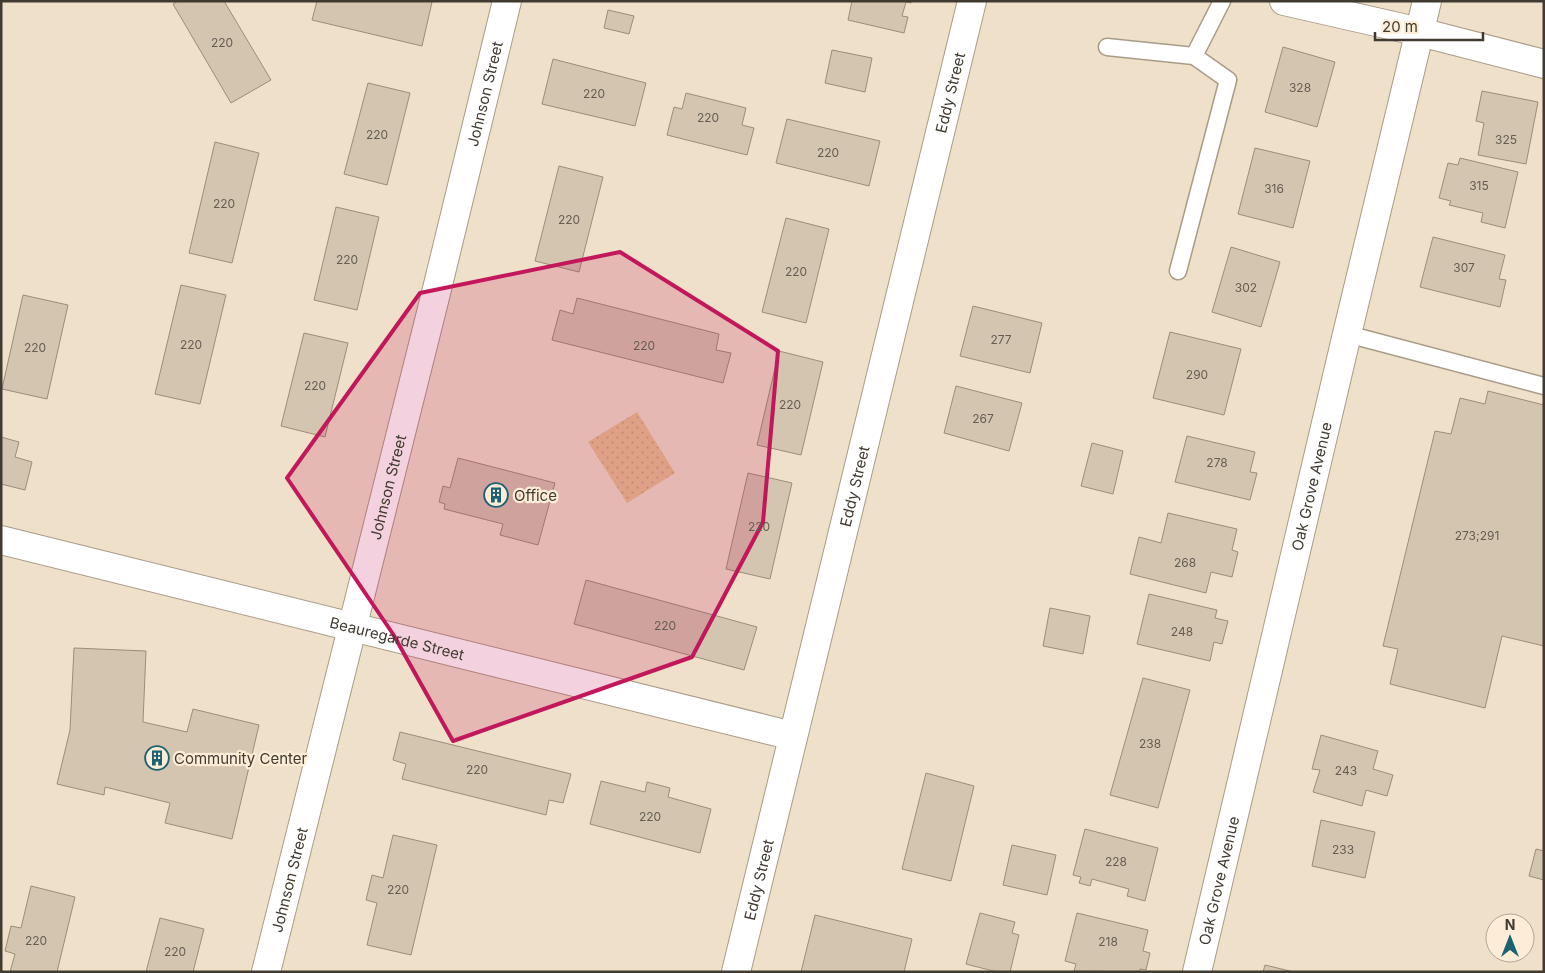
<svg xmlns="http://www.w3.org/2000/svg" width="1545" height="973" font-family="Inter,sans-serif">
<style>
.park{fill:url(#park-dots)}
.building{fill:#d4c5b0;stroke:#9c8d79}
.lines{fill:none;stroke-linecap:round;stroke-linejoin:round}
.lane-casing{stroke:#a99b86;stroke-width:19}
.street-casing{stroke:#a99b86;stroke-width:30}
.secondary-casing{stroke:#a99b86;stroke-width:30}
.lane{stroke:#fff;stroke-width:16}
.street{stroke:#fff;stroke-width:28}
.secondary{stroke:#fff;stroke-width:28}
.marked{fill:#c2185b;fill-opacity:0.2;stroke:#c2185b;stroke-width:4;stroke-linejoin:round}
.labels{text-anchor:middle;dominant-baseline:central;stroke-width:4.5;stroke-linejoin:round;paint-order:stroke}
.number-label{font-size:12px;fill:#655d51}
.street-label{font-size:15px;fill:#403a31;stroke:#fdedd7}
.poi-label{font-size:15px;fill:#403a31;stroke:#fdedd7;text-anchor:start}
</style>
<defs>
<pattern id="park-dots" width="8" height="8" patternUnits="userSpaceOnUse" patternTransform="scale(1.25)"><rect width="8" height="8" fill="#e6c390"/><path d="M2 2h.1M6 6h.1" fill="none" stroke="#c6a87d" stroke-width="1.8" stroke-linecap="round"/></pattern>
</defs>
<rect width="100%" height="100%" fill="#efe0ca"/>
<path class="park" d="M637,412l38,61 -48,30 -39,-61z"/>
<g class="building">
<path d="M178,1h46l47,79 -40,23 -58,-99z"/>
<path d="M317,1h113l2,1 -10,44 -110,-26z"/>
<path d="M852,1h59v2l-5,-1 -4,14 6,1 -4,16 -56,-13z"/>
<path d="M608,10l26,6 -5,18 -25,-6z"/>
<path d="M1283,47l52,15 -18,65 -52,-15z"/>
<path d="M832,50l40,8 -7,34 -40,-9z"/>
<path d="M553,59l93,24 -11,43 -93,-22z"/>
<path d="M368,83l42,10 -23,92 -43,-11z"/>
<path d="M1482,91l56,11 -12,62 -48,-9 6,-32 -8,-2z"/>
<path d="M686,93l60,15 -4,17 12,3 -7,27 -80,-20 7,-28 8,2z"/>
<path d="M787,119l93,22 -11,45 -93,-23z"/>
<path d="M215,142l44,11 -27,110 -43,-10z"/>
<path d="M1255,148l55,13 -17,67 -55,-14z"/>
<path d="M1460,158l58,14 -13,56 -24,-6 2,-9 -34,-8 2,-4 -12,-3 9,-35 10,2z"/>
<path d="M559,166l44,11 -24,95 -44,-11z"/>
<path d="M336,207l43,10 -22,93 -43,-10z"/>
<path d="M786,218l43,11 -23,94 -44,-11z"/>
<path d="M1433,237l72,18 -6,24 7,1 -6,27 -80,-20z"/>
<path d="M1231,247l49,15 -19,65 -49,-15z"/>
<path d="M181,285l45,10 -26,109 -45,-10z"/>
<path d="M23,295l45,10 -21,94 -45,-10z"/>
<path d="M577,298l142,36 -3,16 15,3 -8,30 -171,-43 8,-30 13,4z"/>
<path d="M973,306l69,17 -12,50 -70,-17z"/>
<path d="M1170,332l71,17 -17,66 -71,-17z"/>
<path d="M304,333l44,10 -23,94 -44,-11z"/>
<path d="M779,351l44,11 -22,93 -44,-10z"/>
<path d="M956,386l66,17 -13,48 -65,-18z"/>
<path d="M1488,391l56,14v241l-42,-10 -17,72 -95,-24 8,-35 -15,-3 52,-215 16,3 9,-36 25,6z"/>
<path d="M1187,436l68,16 -5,20 7,1 -7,27 -75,-18z"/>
<path d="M1,437l18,5 -4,15 17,5 -7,28 -24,-6z"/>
<path d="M1092,443l31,8 -10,43 -32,-8z"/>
<path d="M458,458l97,25 -17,62 -38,-10 3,-11 -59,-15 1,-5 -6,-2 4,-16 7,2z"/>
<path d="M748,473l44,10 -22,96 -44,-10z"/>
<path d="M1168,513l69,16 -5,21 6,2 -6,25 -21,-5 -5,21 -76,-19 9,-37 22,6z"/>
<path d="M586,580l171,47 -13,43 -170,-46z"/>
<path d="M1149,594l68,16 -2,8 13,3 -6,23 -8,-2 -4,19 -73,-17z"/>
<path d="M1050,608l40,8 -7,38 -40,-8z"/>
<path d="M74,648l72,3 -3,71 44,10 6,-23 66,16 -27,114 -67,-16 5,-20 -65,-16 -1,8 -47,-11 13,-54z"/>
<path d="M1143,678l47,12 -32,118 -48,-13z"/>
<path d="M400,732l171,42 -8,29 -14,-3 -3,15 -144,-36 4,-15 -13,-4z"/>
<path d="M1321,735l57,16 -5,18 20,6 -6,21 -21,-6 -4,16 -49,-14 7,-22 -8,-1z"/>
<path d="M926,773l48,13 -23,95 -49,-12z"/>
<path d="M601,781l44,11 2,-10 23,6 -2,9 43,12 -11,44 -110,-29z"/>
<path d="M1321,820l54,12 -10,46 -53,-12z"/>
<path d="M1085,829l73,19 -13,53 -18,-5 2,-7 -37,-10 -2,7 -11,-3 2,-6 -8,-2z"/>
<path d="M393,835l44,10 -26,110 -44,-10 10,-42 -11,-3 6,-25 11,3z"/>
<path d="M1012,845l44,10 -9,40 -44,-10z"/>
<path d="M1536,849l8,2v29l-15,-4z"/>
<path d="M31,886l44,11 -18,75h-47l5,-18 -10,-3 6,-25 10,2z"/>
<path d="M980,913l35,9 -3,11 7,2 -9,37h-13l-31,-8z"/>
<path d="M1077,913l71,17 -5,21 7,2 -4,17 -6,-1v3l-66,-1 2,-7 -11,-3z"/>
<path d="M815,915l97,24 -8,33h-103z"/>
<path d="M160,918l44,11 -11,43h-47z"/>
<path d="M1265,965l29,7h-31z"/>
</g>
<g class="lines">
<g class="lane-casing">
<g id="lane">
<path d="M1107,47l87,9"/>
<path d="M1178,271l50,-191 -34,-24 28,-55"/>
<path d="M1347,334l197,52"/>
</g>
</g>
<g class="street-casing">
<g id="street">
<path id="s1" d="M1,540l792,196"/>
<path id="s2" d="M266,972l170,-679 71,-292"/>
<path id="s3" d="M736,972l236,-971"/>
</g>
</g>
<g class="secondary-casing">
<g id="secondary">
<path d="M1284,1l136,31 124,32"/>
<path id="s4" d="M1197,972l150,-638 80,-333"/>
</g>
</g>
<use href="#lane" class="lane"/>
<use href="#street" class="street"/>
<use href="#secondary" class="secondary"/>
</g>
<path class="marked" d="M620,252l158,99 -15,171 -71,135 -239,84 -60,-107 -106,-156 133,-185z"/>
<defs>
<g id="building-ring" transform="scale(1.25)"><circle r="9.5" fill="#fdedd7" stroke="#1a6171" stroke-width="1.5"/><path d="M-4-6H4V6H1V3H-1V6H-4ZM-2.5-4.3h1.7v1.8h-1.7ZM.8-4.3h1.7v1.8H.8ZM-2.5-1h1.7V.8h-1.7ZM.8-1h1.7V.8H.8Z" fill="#1a6171"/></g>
</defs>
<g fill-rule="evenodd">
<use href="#building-ring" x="496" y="495"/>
<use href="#building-ring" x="157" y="758"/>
</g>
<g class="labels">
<g class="number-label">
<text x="222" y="42">220</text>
<text x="1300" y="87">328</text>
<text x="594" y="93">220</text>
<text x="708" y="117">220</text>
<text x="377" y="134">220</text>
<text x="1506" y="139">325</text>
<text x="828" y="152">220</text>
<text x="1479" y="185">315</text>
<text x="1274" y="188">316</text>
<text x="224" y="203">220</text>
<text x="569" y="219">220</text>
<text x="347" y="259">220</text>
<text x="1464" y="267">307</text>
<text x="796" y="271">220</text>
<text x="1246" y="287">302</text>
<text x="1001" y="339">277</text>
<text x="191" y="344">220</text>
<text x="644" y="345">220</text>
<text x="35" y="347">220</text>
<text x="1197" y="374">290</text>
<text x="315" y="385">220</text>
<text x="790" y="404">220</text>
<text x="983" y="418">267</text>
<text x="1217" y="462">278</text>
<text x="759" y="526">220</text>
<text x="1477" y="535">273;291</text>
<text x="1185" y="562">268</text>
<text x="665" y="625">220</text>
<text x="1182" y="631">248</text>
<text x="1150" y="743">238</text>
<text x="477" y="769">220</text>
<text x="1346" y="770">243</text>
<text x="650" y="816">220</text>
<text x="1343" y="849">233</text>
<text x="1116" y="861">228</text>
<text x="398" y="889">220</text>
<text x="36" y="940">220</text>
<text x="1108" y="941">218</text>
<text x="175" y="951">220</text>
</g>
<g class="street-label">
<text stroke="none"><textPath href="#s3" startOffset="905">Eddy Street</textPath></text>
<text stroke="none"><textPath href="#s2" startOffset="905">Johnson Street</textPath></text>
<text stroke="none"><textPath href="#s4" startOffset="499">Oak Grove Avenue</textPath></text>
<text stroke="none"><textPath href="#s2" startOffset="500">Johnson Street</textPath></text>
<text stroke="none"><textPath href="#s3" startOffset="500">Eddy Street</textPath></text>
<text stroke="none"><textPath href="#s1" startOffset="408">Beauregarde Street</textPath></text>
<text stroke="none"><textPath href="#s2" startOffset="95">Johnson Street</textPath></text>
<text stroke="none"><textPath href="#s3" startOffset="95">Eddy Street</textPath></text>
<text stroke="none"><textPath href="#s4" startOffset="94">Oak Grove Avenue</textPath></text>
</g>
<g class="poi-label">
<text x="514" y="495">Office</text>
<text x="174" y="758">Community Center</text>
</g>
</g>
<rect width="1545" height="973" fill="none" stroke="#403a31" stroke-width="5"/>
<g transform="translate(1510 938)"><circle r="24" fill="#fdedd7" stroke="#b1a595"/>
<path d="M0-4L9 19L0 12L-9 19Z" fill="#1a6171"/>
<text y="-8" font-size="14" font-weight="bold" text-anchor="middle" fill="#403a31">N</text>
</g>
<path d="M1375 32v8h108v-8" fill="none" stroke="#403a31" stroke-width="2.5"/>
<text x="1382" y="32" font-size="15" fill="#403a31" stroke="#fdedd7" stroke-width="4" paint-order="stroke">20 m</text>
</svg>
